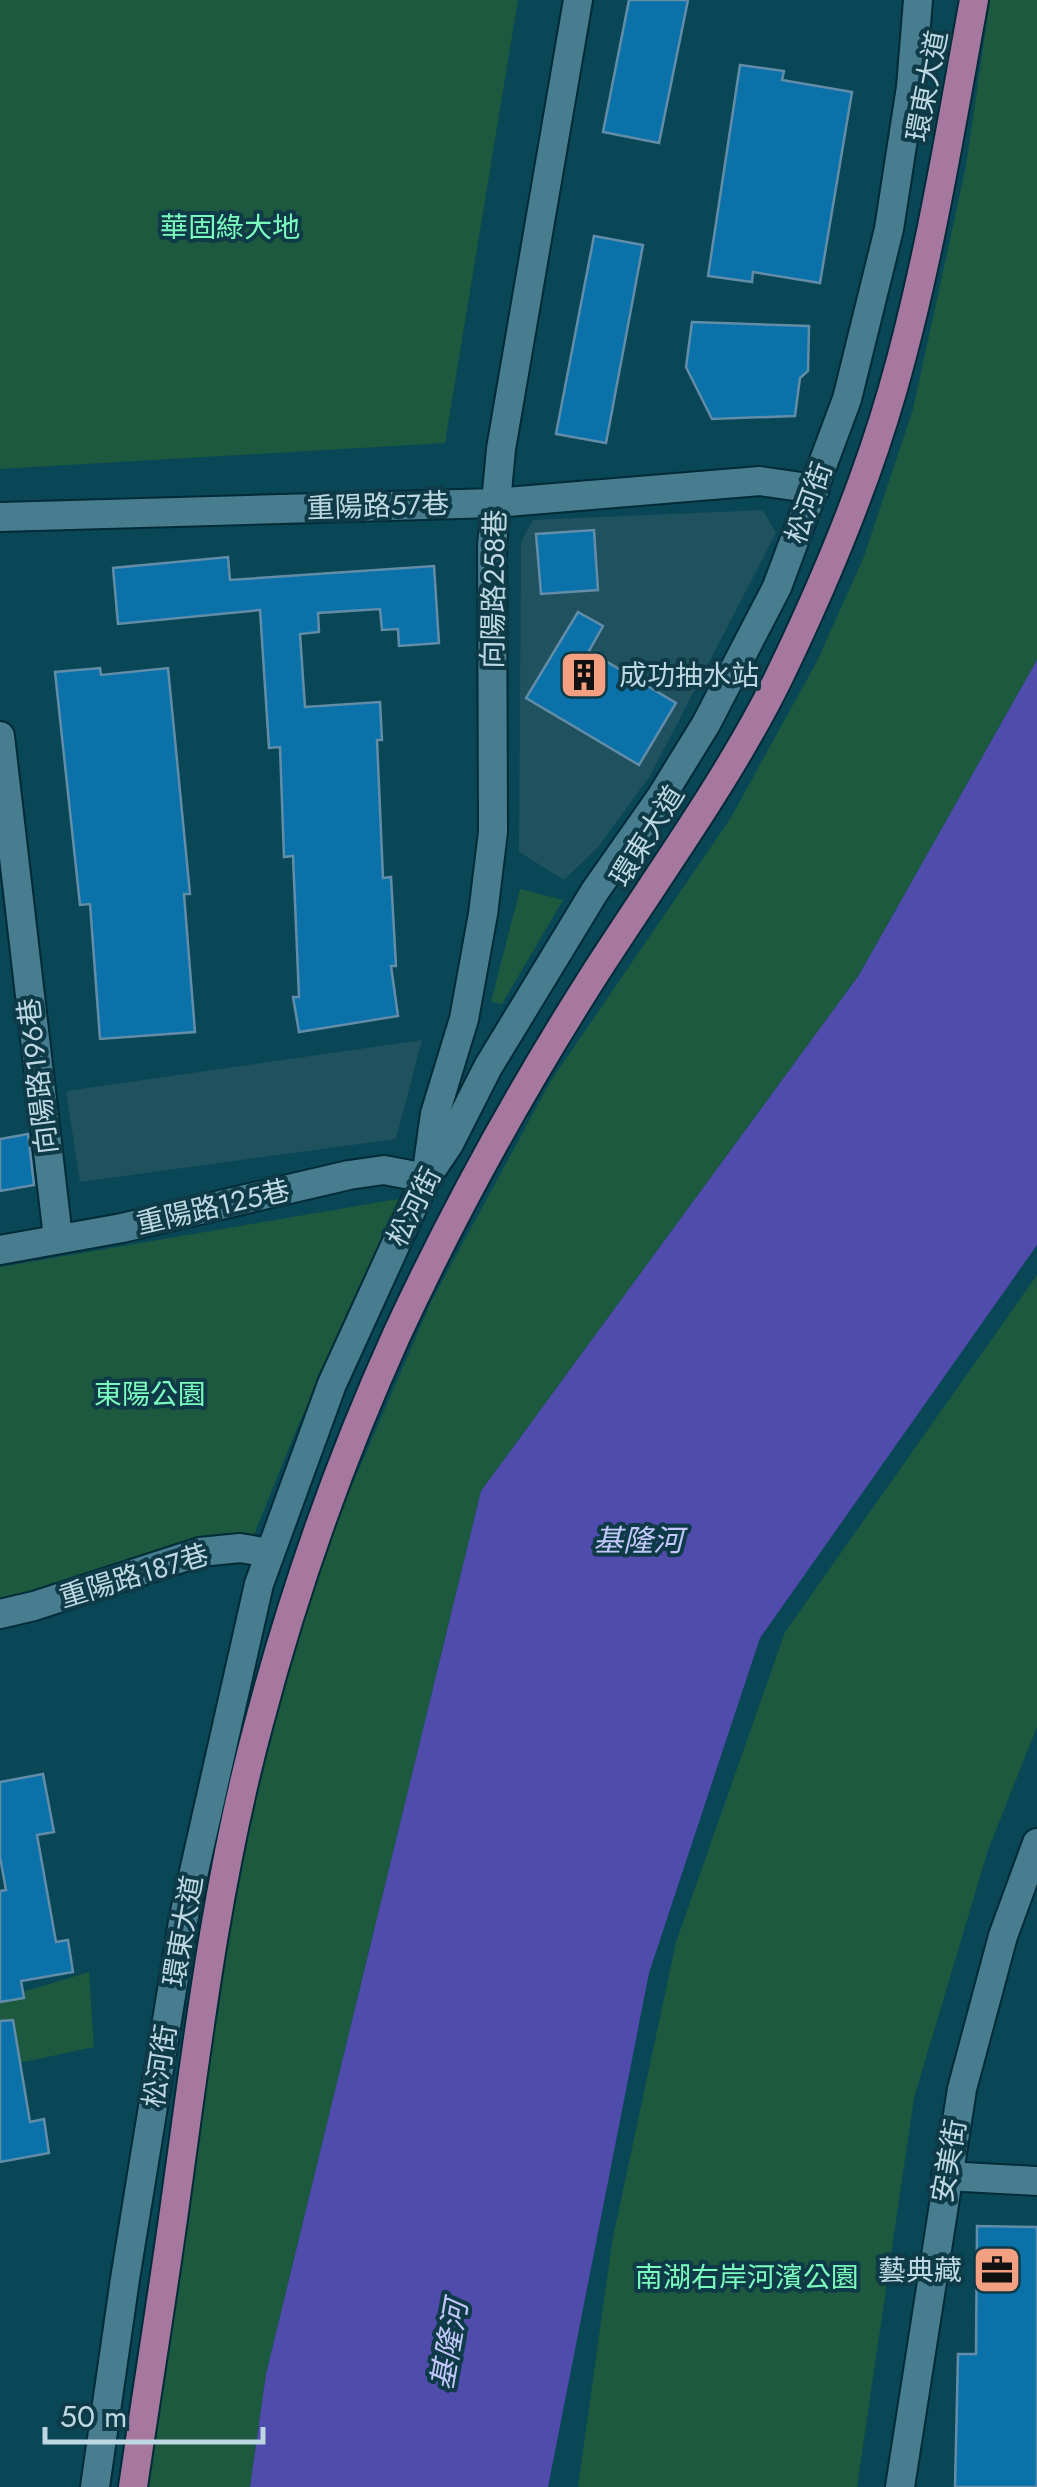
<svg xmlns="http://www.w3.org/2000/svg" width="1037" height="2487" font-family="Jost,'Noto Sans TC',sans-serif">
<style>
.built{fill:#1f515f}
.green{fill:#1c593e}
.water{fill:#4f4cac}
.building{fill:#0a72a9;stroke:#638ca9;stroke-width:2.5}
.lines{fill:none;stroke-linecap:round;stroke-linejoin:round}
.minor-casing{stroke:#002b37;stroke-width:32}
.trunk-casing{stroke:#002b37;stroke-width:32}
.minor{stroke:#477d8e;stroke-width:28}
.trunk{stroke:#a678a0;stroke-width:28}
.labels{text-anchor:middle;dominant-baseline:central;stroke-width:8;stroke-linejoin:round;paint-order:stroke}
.street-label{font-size:28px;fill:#bdd8e2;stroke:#0f3a47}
.park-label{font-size:28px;fill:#7cfbbe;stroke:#0f3a47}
.poi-label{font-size:28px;fill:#bdd8e2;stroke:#0f3a47;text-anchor:start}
.water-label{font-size:30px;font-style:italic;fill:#c2c7fa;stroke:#0f3a47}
</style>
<rect width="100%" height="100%" fill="#094656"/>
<g class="built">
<path d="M763,510l13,23 -126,243 -52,71 -34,33 -45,-28 2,-310 12,-22z"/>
<path d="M422,1040l-26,99 -316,43 -14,-91z"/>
</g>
<g class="green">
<path d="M0,0h518l-73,443 -445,26z"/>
<path d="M990,0h47v660l-178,315 -378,516 -215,883 -16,113h-110l82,-543 39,-200 55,-175 115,-267 119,-220 180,-263 87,-158 46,-102 50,-150 53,-243z"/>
<path d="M520,889l43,11 -61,104 -11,-2z"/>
<path d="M404,1198l-107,230 -43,107 -254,64v-332z"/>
<path d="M1037,1275v452l-49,123 -74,248 -57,389h-279l34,-245 64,-300 109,-310z"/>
<path d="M0,1962l9,34 80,-24 5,75 -94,20z"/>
</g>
<path class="water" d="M1037,660v585l-277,393 -111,335 -101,514h-298l16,-113 215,-883 378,-516z"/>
<g class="building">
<path d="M629,0h59l-29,143 -56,-11z"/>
<path d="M740,65l44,6 -2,9 70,12 -32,191 -67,-11 -1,10 -44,-6z"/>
<path d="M594,236l49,9 -37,198 -50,-9z"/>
<path d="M692,322l117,4 -1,45 -8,7 -5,38 -83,3 -26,-52z"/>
<path d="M594,530l4,60 -57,4 -5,-60z"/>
<path d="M228,557l2,23 204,-14 5,77 -40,3 -1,-17 -16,1 -2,-21 -62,4 1,19 -19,2 5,73 75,-5 2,38h-5l6,138 8,-1 5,89h-5l7,50 -99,16 -6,-35h6l-6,-141 -9,1 -4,-110 -11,1 -9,-138 -142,14 -5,-56z"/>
<path d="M578,612l25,14 -14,25 87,52 -37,62 -113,-67z"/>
<path d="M100,668l1,7 67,-7 22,226h-6l11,138 -95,7 -10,-135 -10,1 -25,-233z"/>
<path d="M28,1134l6,51 -34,6v-52z"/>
<path d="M43,1774l11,58 -17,3 19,107 12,-2 5,32 -52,9 3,17 -24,4v-111l6,-1 -6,-33v-75z"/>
<path d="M13,2020l17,102 14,-3 5,34 -49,9v-141z"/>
<path d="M977,2226l60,1v260h-82l3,-133h18z"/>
</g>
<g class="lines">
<g class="minor-casing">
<g id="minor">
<path d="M0,517l495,-14 265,-22 55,8"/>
<path d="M0,736l58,502"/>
<path d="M0,1250l122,-22 227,-53 35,-5 42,8 9,-64 29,-95 19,-105 10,-82 -1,-287 9,-96 77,-449"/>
<path d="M0,1614l34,-8 166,-54 40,-4 30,5"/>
<path d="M946,2176l91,5"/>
<path d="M95,2487l30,-208 59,-363 75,-332 73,-200 94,-206 23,-34 39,-77 107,-176 66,-94 45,-73 71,-137 70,-188 42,-170 22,-142 7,-87"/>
<path d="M900,2487l62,-398 41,-153 34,-93"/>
</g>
</g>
<g class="trunk-casing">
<path id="trunk" d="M133,2487c14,-97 30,-194 43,-290 22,-159 41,-319 83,-474 35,-133 81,-263 138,-389 58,-125 125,-246 199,-362 61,-95 134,-195 183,-295 44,-91 85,-188 113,-285 37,-128 58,-261 82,-392"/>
</g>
<use href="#minor" class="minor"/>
<use href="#trunk" class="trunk"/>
</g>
<defs>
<g id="building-square" transform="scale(2.5)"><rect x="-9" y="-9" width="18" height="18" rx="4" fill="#f3a082" stroke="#0f3a47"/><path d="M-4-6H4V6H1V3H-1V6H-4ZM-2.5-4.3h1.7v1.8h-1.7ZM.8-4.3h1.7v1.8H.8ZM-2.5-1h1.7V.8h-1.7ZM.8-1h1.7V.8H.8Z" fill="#111"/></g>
<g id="office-square" transform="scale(2.5)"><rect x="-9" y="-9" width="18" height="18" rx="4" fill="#f3a082" stroke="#0f3a47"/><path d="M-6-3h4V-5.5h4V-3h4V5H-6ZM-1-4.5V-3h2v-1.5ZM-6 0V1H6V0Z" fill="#111"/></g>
</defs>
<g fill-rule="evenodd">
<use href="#building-square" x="584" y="675"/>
<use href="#office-square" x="997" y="2270"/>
</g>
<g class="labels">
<g class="street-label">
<text transform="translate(927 86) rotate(-79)">環東大道</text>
<text transform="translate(809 503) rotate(-70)">松河街</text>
<text transform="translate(378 506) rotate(-2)">重陽路57巷</text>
<text transform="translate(494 589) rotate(-89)">向陽路258巷</text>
<text transform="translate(647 836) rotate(-58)">環東大道</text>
<text transform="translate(38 1076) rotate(-97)">向陽路196巷</text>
<text transform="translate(213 1207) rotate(-13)">重陽路125巷</text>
<text transform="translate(414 1207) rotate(-63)">松河街</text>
<text transform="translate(134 1576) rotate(-17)">重陽路187巷</text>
<text transform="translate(183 1931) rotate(-80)">環東大道</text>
<text transform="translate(160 2066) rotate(-81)">松河街</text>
<text transform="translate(949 2161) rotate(-80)">安美街</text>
</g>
<g class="park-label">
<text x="230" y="227">華固綠大地</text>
<text x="150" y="1394">東陽公園</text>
<text x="747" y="2277">南湖右岸河濱公園</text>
</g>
<g class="poi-label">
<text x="619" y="675">成功抽水站</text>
<text x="962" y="2270" text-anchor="end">藝典藏</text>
</g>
<g class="water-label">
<text x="638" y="1540">基隆河</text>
<text transform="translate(449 2345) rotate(-80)">基隆河</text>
</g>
</g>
<path d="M45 2427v15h218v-15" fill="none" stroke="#bdd8e2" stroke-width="5"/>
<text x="60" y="2427" font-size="30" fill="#bdd8e2" stroke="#0f3a47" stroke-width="8" paint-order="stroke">50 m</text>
</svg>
